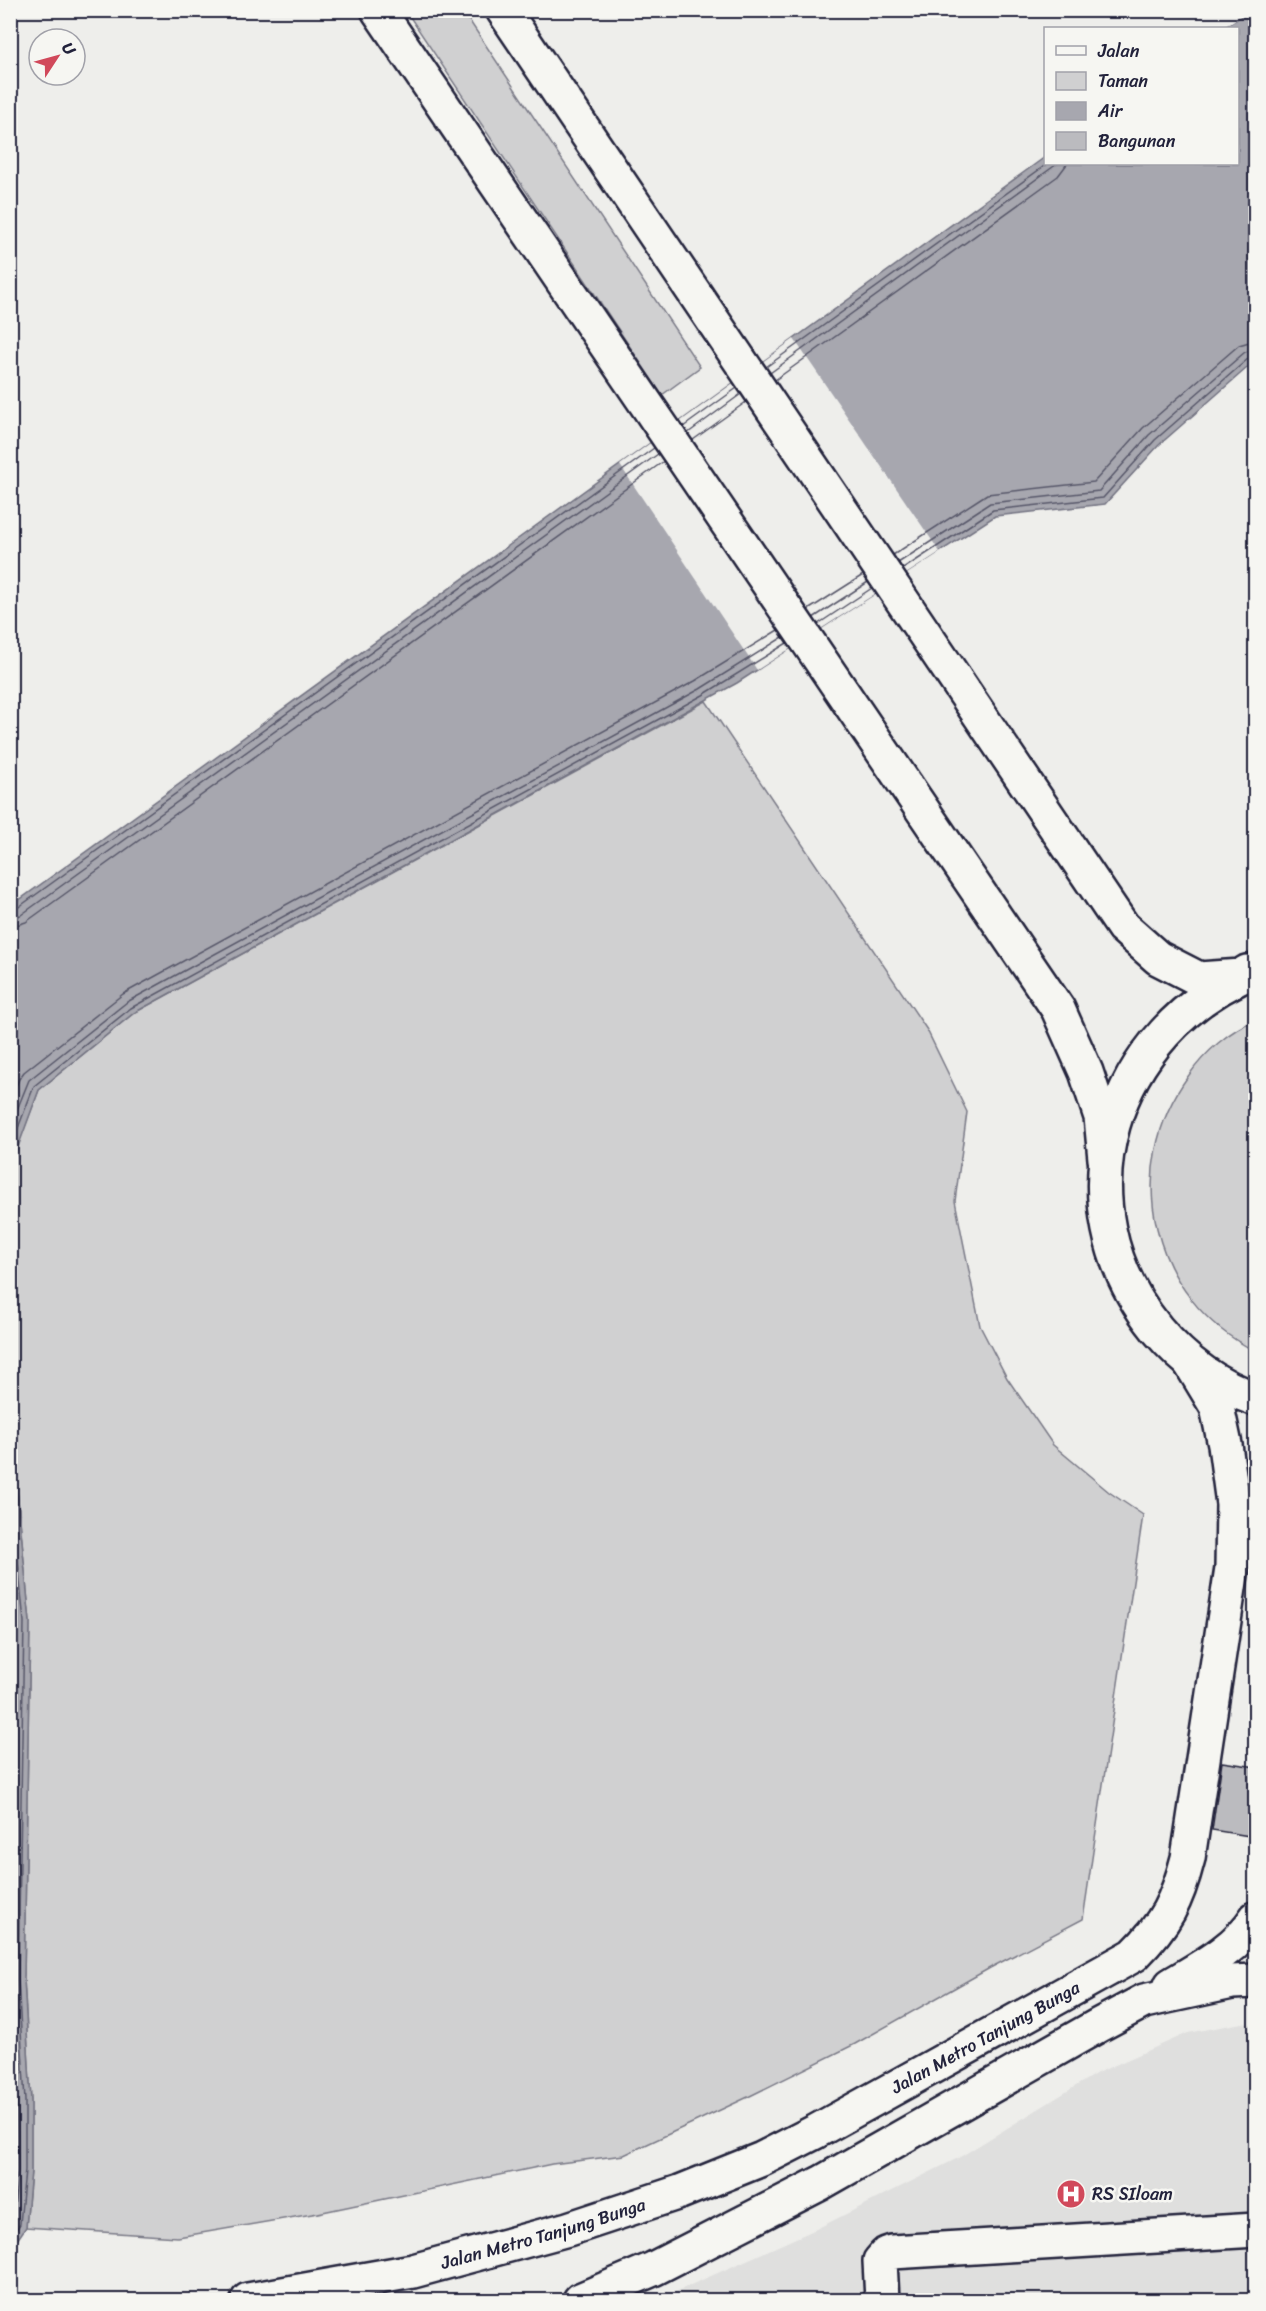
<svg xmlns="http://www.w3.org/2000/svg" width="1266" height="2311" font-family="Sriracha,sans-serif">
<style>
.built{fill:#dfdfde}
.green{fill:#d0d0d1;stroke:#797986;stroke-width:1.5}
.water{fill:#a7a7af;stroke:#727281;stroke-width:1.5}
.pier{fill:#eeeeeb}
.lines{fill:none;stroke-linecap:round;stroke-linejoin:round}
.shore{stroke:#575769;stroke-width:1.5}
.building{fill:#bbbbbf;stroke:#22223b;stroke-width:1.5}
.minor-casing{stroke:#22223b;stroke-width:38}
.major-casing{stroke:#22223b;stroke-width:38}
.minor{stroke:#f6f6f2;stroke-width:33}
.major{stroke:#f6f6f2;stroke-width:33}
.labels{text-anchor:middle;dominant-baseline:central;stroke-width:5;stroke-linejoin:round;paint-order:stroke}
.street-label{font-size:18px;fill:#22223b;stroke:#f6f6f2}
.poi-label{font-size:18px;fill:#22223b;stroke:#f6f6f2;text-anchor:start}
</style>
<rect width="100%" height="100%" fill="#eeeeeb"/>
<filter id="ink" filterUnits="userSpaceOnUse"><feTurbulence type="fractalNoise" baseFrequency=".0167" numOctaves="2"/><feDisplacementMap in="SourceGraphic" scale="12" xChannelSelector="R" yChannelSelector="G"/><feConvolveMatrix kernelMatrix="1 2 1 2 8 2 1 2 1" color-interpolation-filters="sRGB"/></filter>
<g filter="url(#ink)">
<path class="built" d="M1242,2023l13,2v275h-598l157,-70 146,-73 137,-84 91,-40z"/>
<g class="green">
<path d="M406,11h57l237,356 -38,28z"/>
<path d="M706,701l221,329 40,82 -12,89 25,125 27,52 46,67 56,47 34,23 -60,404 -93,49 -135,76 -107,53 -124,58 -72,9 -234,49 -140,24 -152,-10 5,-56v-70l-7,-122 6,-357 -20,-203v-253l29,-76 95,-77z"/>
<path d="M1255,1020v331c-104,-52 -135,-182 -66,-276 16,-23 40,-44 66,-55z"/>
</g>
<g class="water">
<path d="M1249,11h6v350l-96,84 -54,59 -110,12 -258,167 -603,330 -95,77 -28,76v-260l1034,-749 1,7h192v-136h-14z"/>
<path d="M10,1419l20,203 -6,357 7,122v70l-5,56 -15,22z"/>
</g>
<path class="pier" d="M794,339l146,213 -183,118 -137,-205z"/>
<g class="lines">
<g class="shore">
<path d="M766,367l281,-203"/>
<path d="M770,373l287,-209"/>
<path d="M775,380l283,-204 9,-12"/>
<path d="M683,427l54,-39"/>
<path d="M688,433l53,-39"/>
<path d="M693,440l53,-38"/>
<path d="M893,555l94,-61 107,-12 49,-54 96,-83 17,-5"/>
<path d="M898,563l92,-60 109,-12 50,-56 96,-83 11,-3"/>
<path d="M903,569l90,-59 110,-12 52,-58 94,-82 7,-1"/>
<path d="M808,610l55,-35"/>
<path d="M813,618l55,-36"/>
<path d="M818,624l54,-36"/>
<path d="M10,910l6,-1 638,-461"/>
<path d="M10,918l11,-3 637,-461"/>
<path d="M10,927l16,-5 638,-461"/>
<path d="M10,1101l9,-22 5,-7 99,-78 572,-313 83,-51"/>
<path d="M10,1127l19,-47 98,-78 573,-313 83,-52"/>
<path d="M10,1149l24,-63 97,-78 572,-313 84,-52"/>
<path d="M10,1482l14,140 -6,357 7,122v69l-5,54 -10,15"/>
<path d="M10,1561l6,61 -5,357 6,123 1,68 -5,51 -3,4"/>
</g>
</g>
<path class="building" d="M1222,1762l34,5v70l-44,-7z"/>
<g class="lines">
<g class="minor-casing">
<g id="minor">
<path d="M378,10l680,999 28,63 15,45 4,42"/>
<path d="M503,10l620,917 35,31 41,21 42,-3 6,-4"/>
<path d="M882,2300l-2,-39 6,-7 6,-2 364,-22"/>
</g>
</g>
<g class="major-casing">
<g id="major">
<path d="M1256,970c-147,59 -201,234 -99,359 26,31 60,57 99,70"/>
<path d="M1171,1985c30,-18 65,-36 85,-67"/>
<path id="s1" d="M248,2300l165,-29 155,-42 112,-37 82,-33 53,-27 319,-177c32,-32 43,-54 54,-97l44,-290 1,-64 -8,-59 -8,-38 -26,-43"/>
<path d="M580,2300l73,-31 168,-86 278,-158 45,-24 88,-19 24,-1"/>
</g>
</g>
<use href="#minor" class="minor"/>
<use href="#major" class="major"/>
</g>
</g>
<defs>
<g id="hospital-disc" transform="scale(1.5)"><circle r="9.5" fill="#d1495b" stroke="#f6f6f2"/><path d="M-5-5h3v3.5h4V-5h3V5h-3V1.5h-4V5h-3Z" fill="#fff"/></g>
</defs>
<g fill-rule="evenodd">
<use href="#hospital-disc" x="1071" y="2194"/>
</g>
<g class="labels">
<g class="street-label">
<text stroke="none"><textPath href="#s1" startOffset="789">Jalan Metro Tanjung Bunga</textPath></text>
<text stroke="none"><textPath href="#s1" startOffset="303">Jalan Metro Tanjung Bunga</textPath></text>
</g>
<g class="poi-label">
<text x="1092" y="2194">RS SIloam</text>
</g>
</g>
<rect width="1266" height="2311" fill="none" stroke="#f6f6f2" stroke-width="36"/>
<rect x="18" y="18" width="1230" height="2275" fill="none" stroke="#22223b" stroke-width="2" filter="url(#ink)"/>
<rect x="1044" y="27" width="195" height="138" fill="#f6f6f2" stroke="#a1a1a9" stroke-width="1.5"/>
<rect x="1056" y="46" width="30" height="9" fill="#f6f6f2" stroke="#a1a1a9" stroke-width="1.5"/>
<text x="1098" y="57" font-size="18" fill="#22223b">Jalan</text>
<rect x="1056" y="72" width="30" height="18" fill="#d0d0d1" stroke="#a1a1a9" stroke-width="1.5"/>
<text x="1098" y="87" font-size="18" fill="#22223b">Taman</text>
<rect x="1056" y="102" width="30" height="18" fill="#a7a7af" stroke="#a1a1a9" stroke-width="1.5"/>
<text x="1098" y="117" font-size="18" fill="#22223b">Air</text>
<rect x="1056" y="132" width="30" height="18" fill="#bbbbbf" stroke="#a1a1a9" stroke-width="1.5"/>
<text x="1098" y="147" font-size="18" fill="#22223b">Bangunan</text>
<g transform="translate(57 57) rotate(54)"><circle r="28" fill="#f6f6f2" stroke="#a1a1a9" stroke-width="1.5"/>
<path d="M0-4.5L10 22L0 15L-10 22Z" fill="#d1495b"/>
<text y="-9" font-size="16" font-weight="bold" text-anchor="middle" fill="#22223b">U</text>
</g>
</svg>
